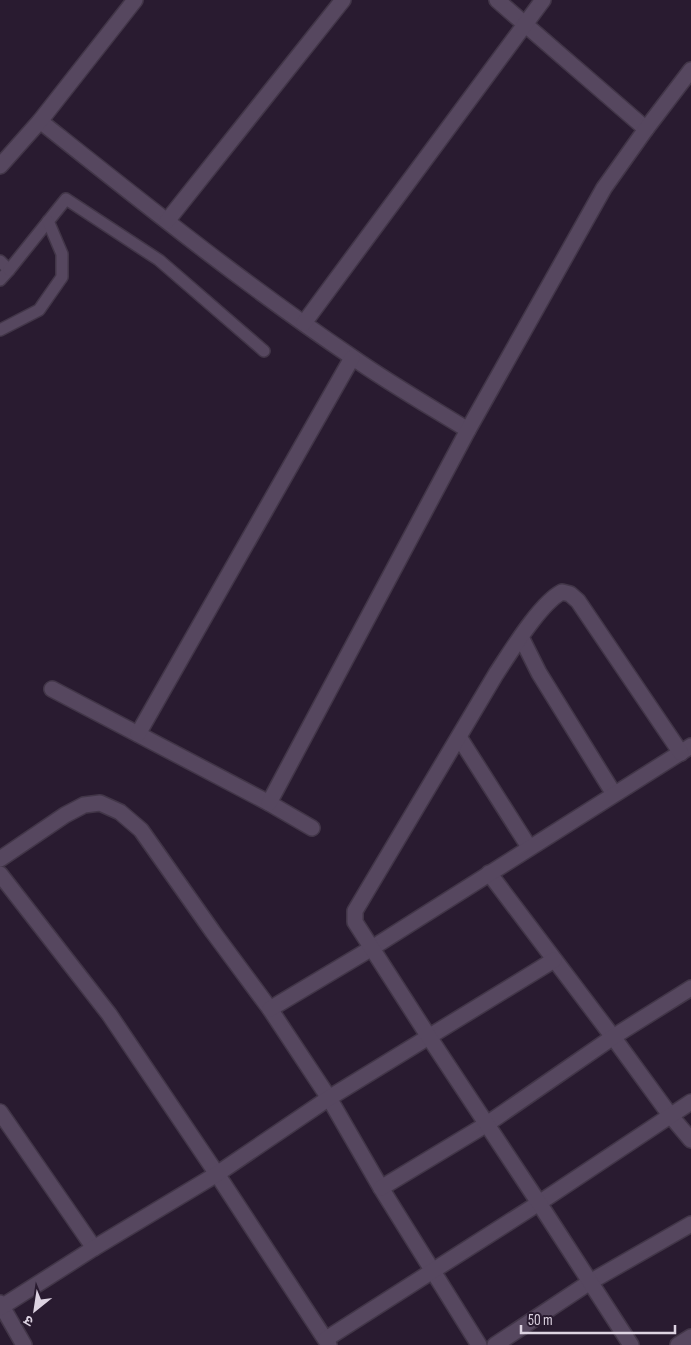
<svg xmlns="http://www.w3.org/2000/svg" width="691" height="1345" font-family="'Sofia Sans Condensed','Noto Sans Devanagari',sans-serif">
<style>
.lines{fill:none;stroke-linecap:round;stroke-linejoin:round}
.lane-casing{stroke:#423648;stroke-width:14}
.street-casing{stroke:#423648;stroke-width:18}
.lane{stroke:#56475f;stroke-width:11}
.street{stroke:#56475f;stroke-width:15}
</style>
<rect width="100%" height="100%" fill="#291b30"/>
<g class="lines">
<g class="lane-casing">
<g id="lane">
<path d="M0,261l9,9 -9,10"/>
<path d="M9,270l57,-71 93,61 105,91"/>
<path d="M0,330l39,-20 23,-33v-23l-14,-33"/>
</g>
</g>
<g class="street-casing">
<g id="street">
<path d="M497,0l149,129"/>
<path d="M40,121c102,81 204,163 312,236 37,26 77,49 116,73"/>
<path d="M0,166l40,-45 95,-121"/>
<path d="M167,221l176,-221"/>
<path d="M304,323l239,-323"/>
<path d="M521,637l18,36 75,121"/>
<path d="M52,689l217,114 43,25"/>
<path d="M138,734l214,-376"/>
<path d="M459,737l70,110"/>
<path d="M269,803l199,-373 136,-242 42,-59 45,-59"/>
<path d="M0,859l65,-44 19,-10 16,-2 20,9 21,18 72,102 57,77 59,89 52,90 98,157"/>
<path d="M489,873l124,164 57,78 21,25"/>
<path d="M0,874l109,140 108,160 112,171"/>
<path d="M270,1009l102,-61 319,-202"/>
<path d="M0,1112l94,136"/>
<path d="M381,1188l106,-64 126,-87 78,-49"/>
<path d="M0,1303l24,42"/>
<path d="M0,1308l94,-60 123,-74 112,-76 225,-138"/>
<path d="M326,1339l213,-136 152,-101"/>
<path d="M495,1345l95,-63 101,-58"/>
<path d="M631,1345l-92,-142 -110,-166 -74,-115v-11l141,-237c14,-21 44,-71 66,-82l8,2 8,7 103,152"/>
<path d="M678,1345l13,-8"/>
</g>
</g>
<use href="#lane" class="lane"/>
<use href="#street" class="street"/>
</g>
<g transform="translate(35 1310) rotate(210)" stroke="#291b30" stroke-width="4" paint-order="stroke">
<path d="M0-4L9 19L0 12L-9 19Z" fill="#ddd3e2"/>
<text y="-8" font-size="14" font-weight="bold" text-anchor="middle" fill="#ddd3e2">उ</text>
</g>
<path d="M521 1325v8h154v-8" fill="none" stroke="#ddd3e2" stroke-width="2.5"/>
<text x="528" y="1325" font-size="15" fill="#ddd3e2" stroke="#291b30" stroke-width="4" paint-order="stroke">50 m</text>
</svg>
